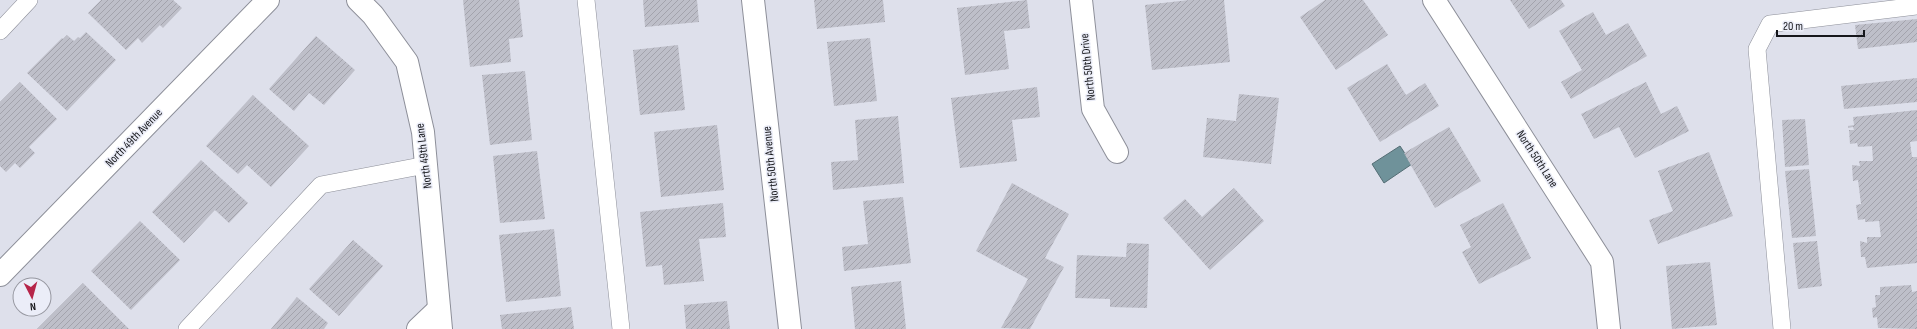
<svg xmlns="http://www.w3.org/2000/svg" width="1917" height="329" font-family="'Sofia Sans Condensed',sans-serif">
<style>
.water{fill:#6f929a;stroke:#546d74}
.building{fill:url(#building-hatch)}
.lines{fill:none;stroke-linecap:round;stroke-linejoin:round}
.service-casing{stroke:#8d8f99;stroke-width:18}
.minor-casing{stroke:#8d8f99;stroke-width:24}
.service{stroke:#fff;stroke-width:17}
.minor{stroke:#fff;stroke-width:22}
.labels{text-anchor:middle;dominant-baseline:central;stroke-width:3;stroke-linejoin:round;paint-order:stroke}
.street-label{font-size:12px;fill:#16171b;stroke:#ebedf8}
</style>
<defs>
<pattern id="building-hatch" width="6" height="6" patternUnits="userSpaceOnUse"><rect width="6" height="6" fill="#bebfc9"/><path d="M-1 1l2-2M0 6l6-6M5 7l2-2" fill="none" stroke="#a3a3ac"/></pattern>
</defs>
<rect width="100%" height="100%" fill="#dee0eb"/>
<path class="water" d="M1400,146l12,18 -28,19 -12,-19z"/>
<g class="building">
<path d="M101,0h72l9,8 -19,20 -3,-3 -18,18 -4,-5 -12,12 -38,-37z"/>
<path d="M463,0h56l4,37 -14,2 2,23 -41,5z"/>
<path d="M643,0h54l2,22 -54,5z"/>
<path d="M814,0h69l2,22 -68,7z"/>
<path d="M1027,0l3,28 -26,3 5,38 -44,6 -8,-67z"/>
<path d="M1189,0h35l6,62 -78,8 -7,-65z"/>
<path d="M1325,0h38l25,35 -52,35 -36,-53z"/>
<path d="M1510,0h51l4,6 -36,23z"/>
<path d="M1593,12l13,23 22,-12 19,33 -76,43 -10,-17 21,-12 -23,-39z"/>
<path d="M1917,19v23l-59,7 -3,-24z"/>
<path d="M86,32l30,28 -49,51 -40,-38 35,-35 1,1 4,-4 7,6 4,-4 2,1z"/>
<path d="M316,36l39,34 -31,35 -15,-12 -15,18 -25,-22z"/>
<path d="M870,38l7,63 -43,5 -7,-64z"/>
<path d="M678,45l7,65 -45,5 -7,-65z"/>
<path d="M1387,64l19,31 19,-12 14,23 -59,36 -33,-54z"/>
<path d="M525,71l7,69 -42,5 -8,-70z"/>
<path d="M1917,78v24l-73,7 -3,-23z"/>
<path d="M20,82l37,37 -28,28 6,6 -15,15 -5,-5 -9,9 -6,-6v-64z"/>
<path d="M1646,82l15,32 16,-8 12,25 -54,27 -16,-31 -25,12 -13,-25z"/>
<path d="M1037,87l3,30 -28,3 5,41 -57,7 -9,-70z"/>
<path d="M1239,94l40,4 -8,66 -68,-7 4,-39 29,3z"/>
<path d="M253,95l56,51 -38,41 -24,-22 -9,9 -32,-28z"/>
<path d="M1917,110v31l-7,1 2,15h5v106l-50,5 -2,-11h-4l-1,-16 7,2v-6h14l-2,-16 -14,1v-3l-7,1 -2,-15 5,-1 -3,-24 -5,1 -1,-16 8,1 -1,-5h14l-1,-15 -14,1 -1,-4 -7,1 -1,-14h5l-1,-3 -5,1v-2l6,-1 -1,-8z"/>
<path d="M898,116l6,67 -71,7 -2,-28 27,-2 -3,-40z"/>
<path d="M1805,119l4,46 -24,2 -3,-47z"/>
<path d="M717,125l7,65 -63,7 -7,-65z"/>
<path d="M1449,127l32,54 -46,27 -31,-55z"/>
<path d="M537,151l8,68 -45,4 -7,-67z"/>
<path d="M1709,152l24,64 -75,28 -9,-24 24,-9 -15,-40z"/>
<path d="M201,160l47,43 -19,20 -14,-13 -31,33 -32,-31z"/>
<path d="M1809,169l7,67 -24,2 -7,-67z"/>
<path d="M1012,183l57,31 -24,44 19,9 -34,62 -29,-1 27,-49 -52,-28z"/>
<path d="M1234,188l30,33 -54,49 -47,-52 22,-19 17,18z"/>
<path d="M903,197l8,66 -67,8 -2,-24 26,-3 -5,-43z"/>
<path d="M723,203l3,34 -27,2 5,42 -40,4 -2,-20 -16,2 -6,-55z"/>
<path d="M1503,203l28,55 -52,26 -17,-32 9,-5 -11,-22z"/>
<path d="M140,221l40,39 -49,50 -40,-39z"/>
<path d="M554,229l7,67 -55,6 -7,-67z"/>
<path d="M353,240l30,26 -44,50 -30,-27z"/>
<path d="M1817,241l5,45 -24,3 -5,-46z"/>
<path d="M1127,243l22,1 -2,64 -37,-1v-8l-35,-1 2,-43 49,2z"/>
<path d="M1710,262l7,63 -45,4 -6,-63z"/>
<path d="M901,281l5,48h-51l-4,-42z"/>
<path d="M83,283l46,46h-92z"/>
<path d="M1911,285l1,7 5,-1v38l-39,-1 -1,-11 -4,1 -1,-10 4,-1 -1,-12h5v-8z"/>
<path d="M297,297l31,26 -4,6h-53z"/>
<path d="M727,301l3,28h-44l-2,-24z"/>
<path d="M571,307l3,22h-72l-2,-14z"/>
</g>
<g class="lines">
<g class="service-casing">
<g id="service">
<path d="M586,0l35,329"/>
<path d="M0,31l29,-31"/>
<path d="M187,329l134,-144 105,-20"/>
<path d="M1782,329l-25,-280 13,-25 147,-18"/>
</g>
</g>
<g class="minor-casing">
<g id="minor">
<path d="M358,0l15,15 34,47 16,70 18,197"/>
<path d="M753,0l37,329"/>
<path d="M1081,0l12,109 24,43"/>
<path d="M1434,0l168,262 7,67"/>
<path d="M0,275l268,-275"/>
<path d="M418,329l21,-20"/>
</g>
</g>
<use href="#service" class="service"/>
<use href="#minor" class="minor"/>
</g>
<g class="labels">
<g class="street-label">
<text transform="translate(1088 67) rotate(-96)">North 50th Drive</text>
<text transform="translate(134 138) rotate(-46)">North 49th Avenue</text>
<text transform="translate(424 156) rotate(-97)">North 49th Lane</text>
<text transform="translate(1537 159) rotate(57)">North 50th Lane</text>
<text transform="translate(771 164) rotate(-96)">North 50th Avenue</text>
</g>
</g>
<g transform="translate(32 297) rotate(174)"><circle r="19" fill="#ebedf8" stroke="#9697a0"/>
<path d="M0-3L7 15L0 10L-7 15Z" fill="#b6254a"/>
<text y="-6" font-size="11" font-weight="bold" text-anchor="middle" fill="#16171b">N</text>
</g>
<path d="M1777 30v6h87v-6" fill="none" stroke="#16171b" stroke-width="2"/>
<text x="1783" y="30" font-size="12" fill="#16171b" stroke="#ebedf8" stroke-width="3" paint-order="stroke">20 m</text>
</svg>
